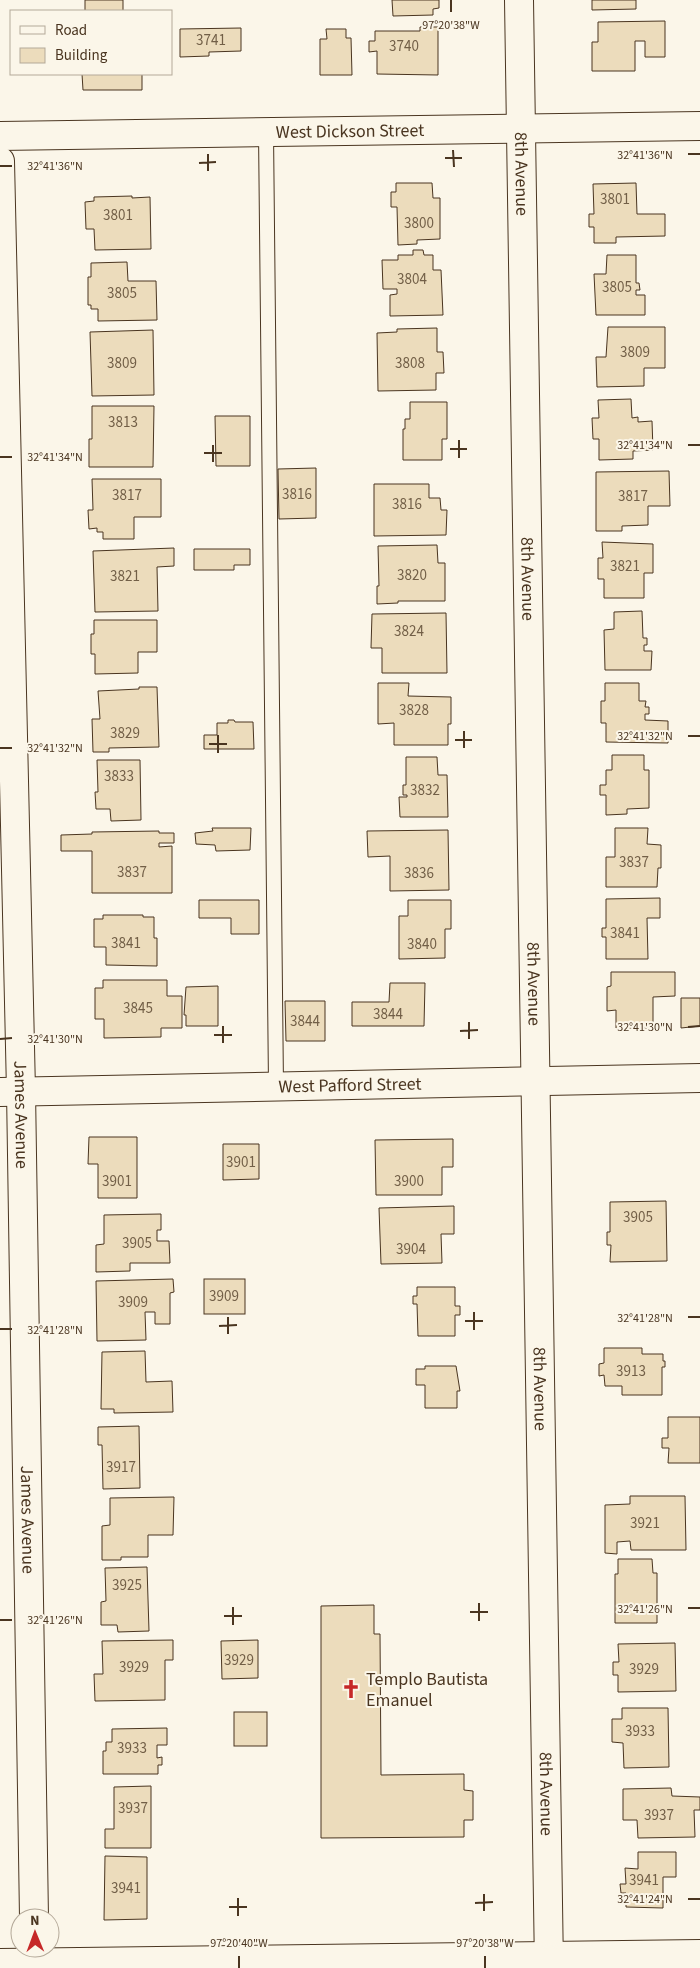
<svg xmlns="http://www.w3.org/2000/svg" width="700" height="1968" font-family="'Source Sans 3',sans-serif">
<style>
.building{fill:#ecdcbc;stroke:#4a3520}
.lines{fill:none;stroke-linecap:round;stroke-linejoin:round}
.lane-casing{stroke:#4a3520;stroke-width:16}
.street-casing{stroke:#4a3520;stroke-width:30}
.lane{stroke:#fbf6e9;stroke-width:14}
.street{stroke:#fbf6e9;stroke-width:28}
.ticks{fill:none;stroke:#4a3520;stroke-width:2}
.labels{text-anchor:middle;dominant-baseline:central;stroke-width:4;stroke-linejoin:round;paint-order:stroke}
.number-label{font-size:15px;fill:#725f47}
.street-label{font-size:18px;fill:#4a3520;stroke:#fbf6e9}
.poi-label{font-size:18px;fill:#4a3520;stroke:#fbf6e9;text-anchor:start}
.ticks-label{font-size:12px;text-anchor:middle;fill:#4a3520;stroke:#fbf6e9;stroke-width:4;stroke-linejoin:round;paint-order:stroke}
</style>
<rect width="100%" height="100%" fill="#fbf6e9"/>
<g class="building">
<rect x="85" y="0" width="38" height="11"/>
<path d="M392,0h47v8l-6,1v6l-40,1z"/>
<path d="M592,0h44v9l-44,1z"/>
<path d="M665,21v36h-20v-16h-10v30h-43v-29h6v-20z"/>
<path d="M420,27h18v48l-61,-1v-23l-8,1v-11h6v-10h45z"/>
<path d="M241,28v23l-32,1v4l-29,1v-28z"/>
<path d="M326,29h20v9h5l1,37h-32v-36h7z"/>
<path d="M82,74h60v16h-59z"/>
<path d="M396,183h36l1,15h7v41l-23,1v4l-19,1 -1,-38h-6v-15h5z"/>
<path d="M636,183l1,31h28v22l-49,1v6h-22v-16h-5v-13h5l-1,-30z"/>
<path d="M132,196v2l18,-1 1,52 -56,1 -1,-21h-8l-1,-27 9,-1v-4z"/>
<path d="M413,250h10l1,5h9v15h8l2,45 -53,1v-21l7,-1v-5h-14l-1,-29h16v-5h15z"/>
<path d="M607,255h29v28h3l1,7h-4v5h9v20h-49l-2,-41h12z"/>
<path d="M127,262l1,19h28l1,39 -59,1v-12h-7v-4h-3v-28h3v-14z"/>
<path d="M608,327h57v41h-21v18l-47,1 -1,-30h10z"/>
<path d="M437,328v24h6l1,21h-8v17l-58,1 -1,-58 20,-1v-3z"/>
<path d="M153,330l1,65 -62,1 -2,-64z"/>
<path d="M631,399l1,19 6,-1v5l14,-1 1,29 -20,1v8l-34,1v-21h-6l-1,-21h7l-1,-18z"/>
<path d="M410,402h37v37h-5v21h-39v-31h2v-10h5z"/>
<path d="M92,406h62l-1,61h-64v-28h3z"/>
<path d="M215,416h35v50h-34z"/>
<path d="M316,468v50l-37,1 -1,-50z"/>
<path d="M669,471l1,35h-22v19l-26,1v5h-26v-59z"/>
<path d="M92,479h69v38h-27v22h-31v-7h-6v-4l-8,1 -1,-19h5z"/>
<path d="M374,484h55v14h11l1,12h6l-1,25 -72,1z"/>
<path d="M602,542l51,2v29h-9v25h-40v-19h-6v-21h5z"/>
<path d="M437,545l1,18h7v38h-47v2l-21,1v-18h2l-1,-40z"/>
<path d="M174,548v18l-17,1 1,44 -63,1 -2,-61z"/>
<path d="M194,549h56v16h-16v5h-40z"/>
<path d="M642,611l1,27h4v7h-3v6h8l-1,19h-46l-1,-40 10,-1v-17z"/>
<path d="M446,613l1,60h-65v-25h-11l1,-34z"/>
<path d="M94,620h63v32h-19v21l-43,1v-20h-4v-20h3z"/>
<path d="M378,683h31l-1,13 43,1v27h-3v21h-54v-22l-16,1z"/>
<path d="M605,683h34v18h7l-1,6h4v7h-4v6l23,1v22l-62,-1v-19h-5v-22h4z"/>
<path d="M139,687h18l2,60 -50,1v4h-16l-1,-33h8l-2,-28 41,-2z"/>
<path d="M228,720h6l1,2h18l1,27h-50v-14h13v-12h11z"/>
<path d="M612,755h32v15h5v38l-22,1v5l-21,1v-20h-6v-10h6v-15h6z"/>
<path d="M406,757h31l1,18h9l1,42h-48l-1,-20h8v-2h-4v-10h3z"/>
<path d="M97,760h43l1,60 -30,1 -1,-12h-14l-1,-17h3z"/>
<path d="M212,828h39l-1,22 -34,1 -1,-6 -19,-1 -1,-11 18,-2z"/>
<path d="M615,828h33l-1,16 14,1v23h-3l-1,19h-51v-30h9z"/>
<path d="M448,830l1,60 -59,1v-35l-22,1 -1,-26z"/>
<path d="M159,831v2h15v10h-15v4l13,-1v47h-80v-42h-31v-16l31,-1v-2z"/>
<path d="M660,898v20h-13l1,41h-42v-22h-4v-9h4v-29z"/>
<path d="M199,900h60v34h-28v-16h-32z"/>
<path d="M408,900h43v29h-6v29l-46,1v-43h9z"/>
<path d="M103,915h40v2h11v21h3v28l-51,-1v-18h-12v-28h9z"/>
<path d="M611,972h64v24l-22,1v31h-37v-18l-9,1v-24l4,-1z"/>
<path d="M103,980h64v16h15v32h-21v9l-57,1v-19h-9v-31h8z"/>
<path d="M390,983h35l-1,43h-72v-24h37z"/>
<path d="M218,986v40h-32v-11h-2l2,-28z"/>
<path d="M681,998h19v28l-19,2z"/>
<path d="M285,1001h40v40h-39z"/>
<path d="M89,1137h48v61h-39v-34h-10z"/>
<path d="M453,1139v28h-11v28h-66l-1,-55z"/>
<path d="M223,1144h36v35l-36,1z"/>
<path d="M666,1201l1,60 -57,1 1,-17h-4v-13h3v-30z"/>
<path d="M454,1206v28h-13l1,29 -61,1 -2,-56z"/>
<path d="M161,1214v16h-4v11h12l1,22h-40v8l-34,1v-27l8,-1v-29z"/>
<path d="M173,1279l1,13 -4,1v31h-15v-12h-10l1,28 -49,1 -1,-60z"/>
<rect x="204" y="1279" width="41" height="35"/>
<path d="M417,1287h38v19h5v9h-5v21h-37l-1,-32h-4v-8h4z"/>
<path d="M604,1348h38v6h21v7h2v6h-3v28h-40v-9h-17l-1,-11 -5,1v-12l5,-1z"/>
<path d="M145,1351l1,31 26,-1 1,31 -59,1v-4h-13l1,-57z"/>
<path d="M425,1366h31l4,25h-3v17h-32v-23h-9v-16h9z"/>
<path d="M668,1417h32v46h-32l1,-15h-7v-10h6z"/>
<path d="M139,1426l1,62 -37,1 -1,-44h-4v-18z"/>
<path d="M630,1496h55l1,54h-55l-1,-9 -13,1v12l-12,-1v-48l25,-1z"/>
<path d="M174,1497l-1,38h-25v22h-27v3h-19v-34l8,-1v-27z"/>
<path d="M618,1559h34l1,14h4v50h-42v-49h3z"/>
<path d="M147,1567l2,64 -31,1 -1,-7h-16v-23l5,-1 -1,-33z"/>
<path d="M374,1605v29h6l1,141 83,-1v16l9,1v29h-9v17l-143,1v-232z"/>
<path d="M173,1640v20h-8v40l-70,1 -1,-27h9l-1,-33z"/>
<path d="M258,1640v38l-36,1 -1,-38z"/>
<path d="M675,1643l1,48 -58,1v-17h-5v-13h6l-1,-18z"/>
<path d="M622,1708h46l1,59 -45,1 -1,-25 -11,-1v-23h10z"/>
<rect x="234" y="1712" width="33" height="34"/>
<path d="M167,1728v17h-10v13l5,-1v8h-4v9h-55v-23h3v-9h6v-13z"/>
<path d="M151,1786v62h-46v-19h9v-42z"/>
<path d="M671,1788l1,8 28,1v13h-6l1,27 -57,1 -1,-18h-14v-31z"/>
<path d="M638,1852h38v25h-13v31l-37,-1v-14h-5l-1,-9h6l-1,-16 13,1z"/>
<path d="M105,1856l42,1v62l-43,1z"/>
</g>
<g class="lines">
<g class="lane-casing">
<path id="lane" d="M266,132l10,954"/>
</g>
<g class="street-casing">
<g id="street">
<path id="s1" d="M519,0l30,1968"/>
<path id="s2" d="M0,136l700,-10"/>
<path id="s3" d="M0,161l21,930 13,827"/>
<path id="s4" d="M0,1092l700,-14"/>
<path d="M0,1963l700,-9"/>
</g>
</g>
<use href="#lane" class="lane"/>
<use href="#street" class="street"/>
</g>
<path class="ticks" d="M451,0v12M453,150l1,17M208,154v17M688,154h12M445,158h17M199,163l17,-1M0,166h12M459,440v18M213,445v17M688,445h12M450,449h17M204,453h18M0,457h12M464,731v17M218,735v18M688,736h12M455,740h17M209,744h18M0,748h12M469,1022v17M223,1026v17M688,1027l12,-1M460,1031l18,-1M214,1035h18M0,1039l12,-1M474,1312v18M228,1317v17M688,1317h12M465,1321h18M219,1326l18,-1M0,1329h12M479,1603v18M233,1607v18M688,1608h12M470,1612h18M224,1616h18M0,1620h12M484,1894v17M238,1898v18M688,1899h12M475,1903l18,-1M229,1907h18M239,1956v12M485,1956v12"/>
<defs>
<g id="church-bare" transform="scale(1.5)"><path d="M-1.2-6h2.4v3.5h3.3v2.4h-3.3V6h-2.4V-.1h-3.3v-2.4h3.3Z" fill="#c62828" stroke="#fbf6e9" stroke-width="2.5" paint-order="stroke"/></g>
</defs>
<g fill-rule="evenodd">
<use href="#church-bare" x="351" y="1689"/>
</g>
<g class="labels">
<g class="number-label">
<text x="211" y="40">3741</text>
<text x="404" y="46">3740</text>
<text x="615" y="199">3801</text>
<text x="118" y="215">3801</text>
<text x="419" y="223">3800</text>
<text x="412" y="279">3804</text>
<text x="617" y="287">3805</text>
<text x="122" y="293">3805</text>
<text x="635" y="352">3809</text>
<text x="122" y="363">3809</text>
<text x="410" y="363">3808</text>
<text x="123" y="422">3813</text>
<text x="297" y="494">3816</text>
<text x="127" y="495">3817</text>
<text x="633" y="496">3817</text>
<text x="407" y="504">3816</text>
<text x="625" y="566">3821</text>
<text x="412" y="575">3820</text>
<text x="125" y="576">3821</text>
<text x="409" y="631">3824</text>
<text x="414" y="710">3828</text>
<text x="125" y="733">3829</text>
<text x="119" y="776">3833</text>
<text x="425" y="790">3832</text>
<text x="634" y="862">3837</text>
<text x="132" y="872">3837</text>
<text x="419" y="873">3836</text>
<text x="625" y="933">3841</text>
<text x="126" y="943">3841</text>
<text x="422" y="944">3840</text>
<text x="138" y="1008">3845</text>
<text x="388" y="1014">3844</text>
<text x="305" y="1021">3844</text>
<text x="241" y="1162">3901</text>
<text x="117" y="1181">3901</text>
<text x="409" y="1181">3900</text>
<text x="638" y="1217">3905</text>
<text x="137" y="1243">3905</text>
<text x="411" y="1249">3904</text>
<text x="224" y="1296">3909</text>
<text x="133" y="1302">3909</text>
<text x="631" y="1371">3913</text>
<text x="121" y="1467">3917</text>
<text x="645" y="1523">3921</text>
<text x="127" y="1585">3925</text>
<text x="239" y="1660">3929</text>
<text x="134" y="1667">3929</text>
<text x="644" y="1669">3929</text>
<text x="640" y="1731">3933</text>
<text x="132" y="1748">3933</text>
<text x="133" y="1808">3937</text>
<text x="659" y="1815">3937</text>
<text x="644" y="1880">3941</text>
<text x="126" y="1888">3941</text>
</g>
<g class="street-label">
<text stroke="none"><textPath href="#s2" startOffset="350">West Dickson Street</textPath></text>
<text stroke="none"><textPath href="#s1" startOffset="174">8th Avenue</textPath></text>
<text stroke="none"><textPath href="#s1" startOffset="579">8th Avenue</textPath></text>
<text stroke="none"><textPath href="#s1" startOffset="984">8th Avenue</textPath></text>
<text stroke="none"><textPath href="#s4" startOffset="350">West Pafford Street</textPath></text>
<text stroke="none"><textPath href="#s3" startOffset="954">James Avenue</textPath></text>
<text stroke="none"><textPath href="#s1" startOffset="1389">8th Avenue</textPath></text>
<text stroke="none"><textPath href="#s3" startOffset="1359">James Avenue</textPath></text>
<text stroke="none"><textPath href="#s1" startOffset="1794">8th Avenue</textPath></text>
</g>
<g class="poi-label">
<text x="366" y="1679">Templo Bautista<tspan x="366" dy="21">Emanuel</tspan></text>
</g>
</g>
<g class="ticks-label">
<text x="451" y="29">97°20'38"W</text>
<text x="645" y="159">32°41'36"N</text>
<text x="55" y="170">32°41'36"N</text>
<text x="645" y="449">32°41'34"N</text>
<text x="55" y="461">32°41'34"N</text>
<text x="645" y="740">32°41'32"N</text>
<text x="55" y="752">32°41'32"N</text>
<text x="645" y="1031">32°41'30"N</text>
<text x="55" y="1043">32°41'30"N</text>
<text x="645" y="1322">32°41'28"N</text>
<text x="55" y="1334">32°41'28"N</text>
<text x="645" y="1613">32°41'26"N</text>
<text x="55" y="1624">32°41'26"N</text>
<text x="645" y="1903">32°41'24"N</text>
<text x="239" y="1947">97°20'40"W</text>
<text x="485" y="1947">97°20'38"W</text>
</g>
<rect x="10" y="10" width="162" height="65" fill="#fbf6e9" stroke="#b4a999"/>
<rect x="20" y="26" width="25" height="8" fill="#fbf6e9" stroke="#b4a999"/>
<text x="55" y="35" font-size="15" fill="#4a3520">Road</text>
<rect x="20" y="48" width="25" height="15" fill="#ecdcbc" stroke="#b4a999"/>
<text x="55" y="60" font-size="15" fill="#4a3520">Building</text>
<g transform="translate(35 1933) rotate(359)"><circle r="24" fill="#fbf6e9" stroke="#b4a999"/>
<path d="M0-4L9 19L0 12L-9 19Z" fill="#c62828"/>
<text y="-8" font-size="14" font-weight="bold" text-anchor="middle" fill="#4a3520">N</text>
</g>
</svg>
